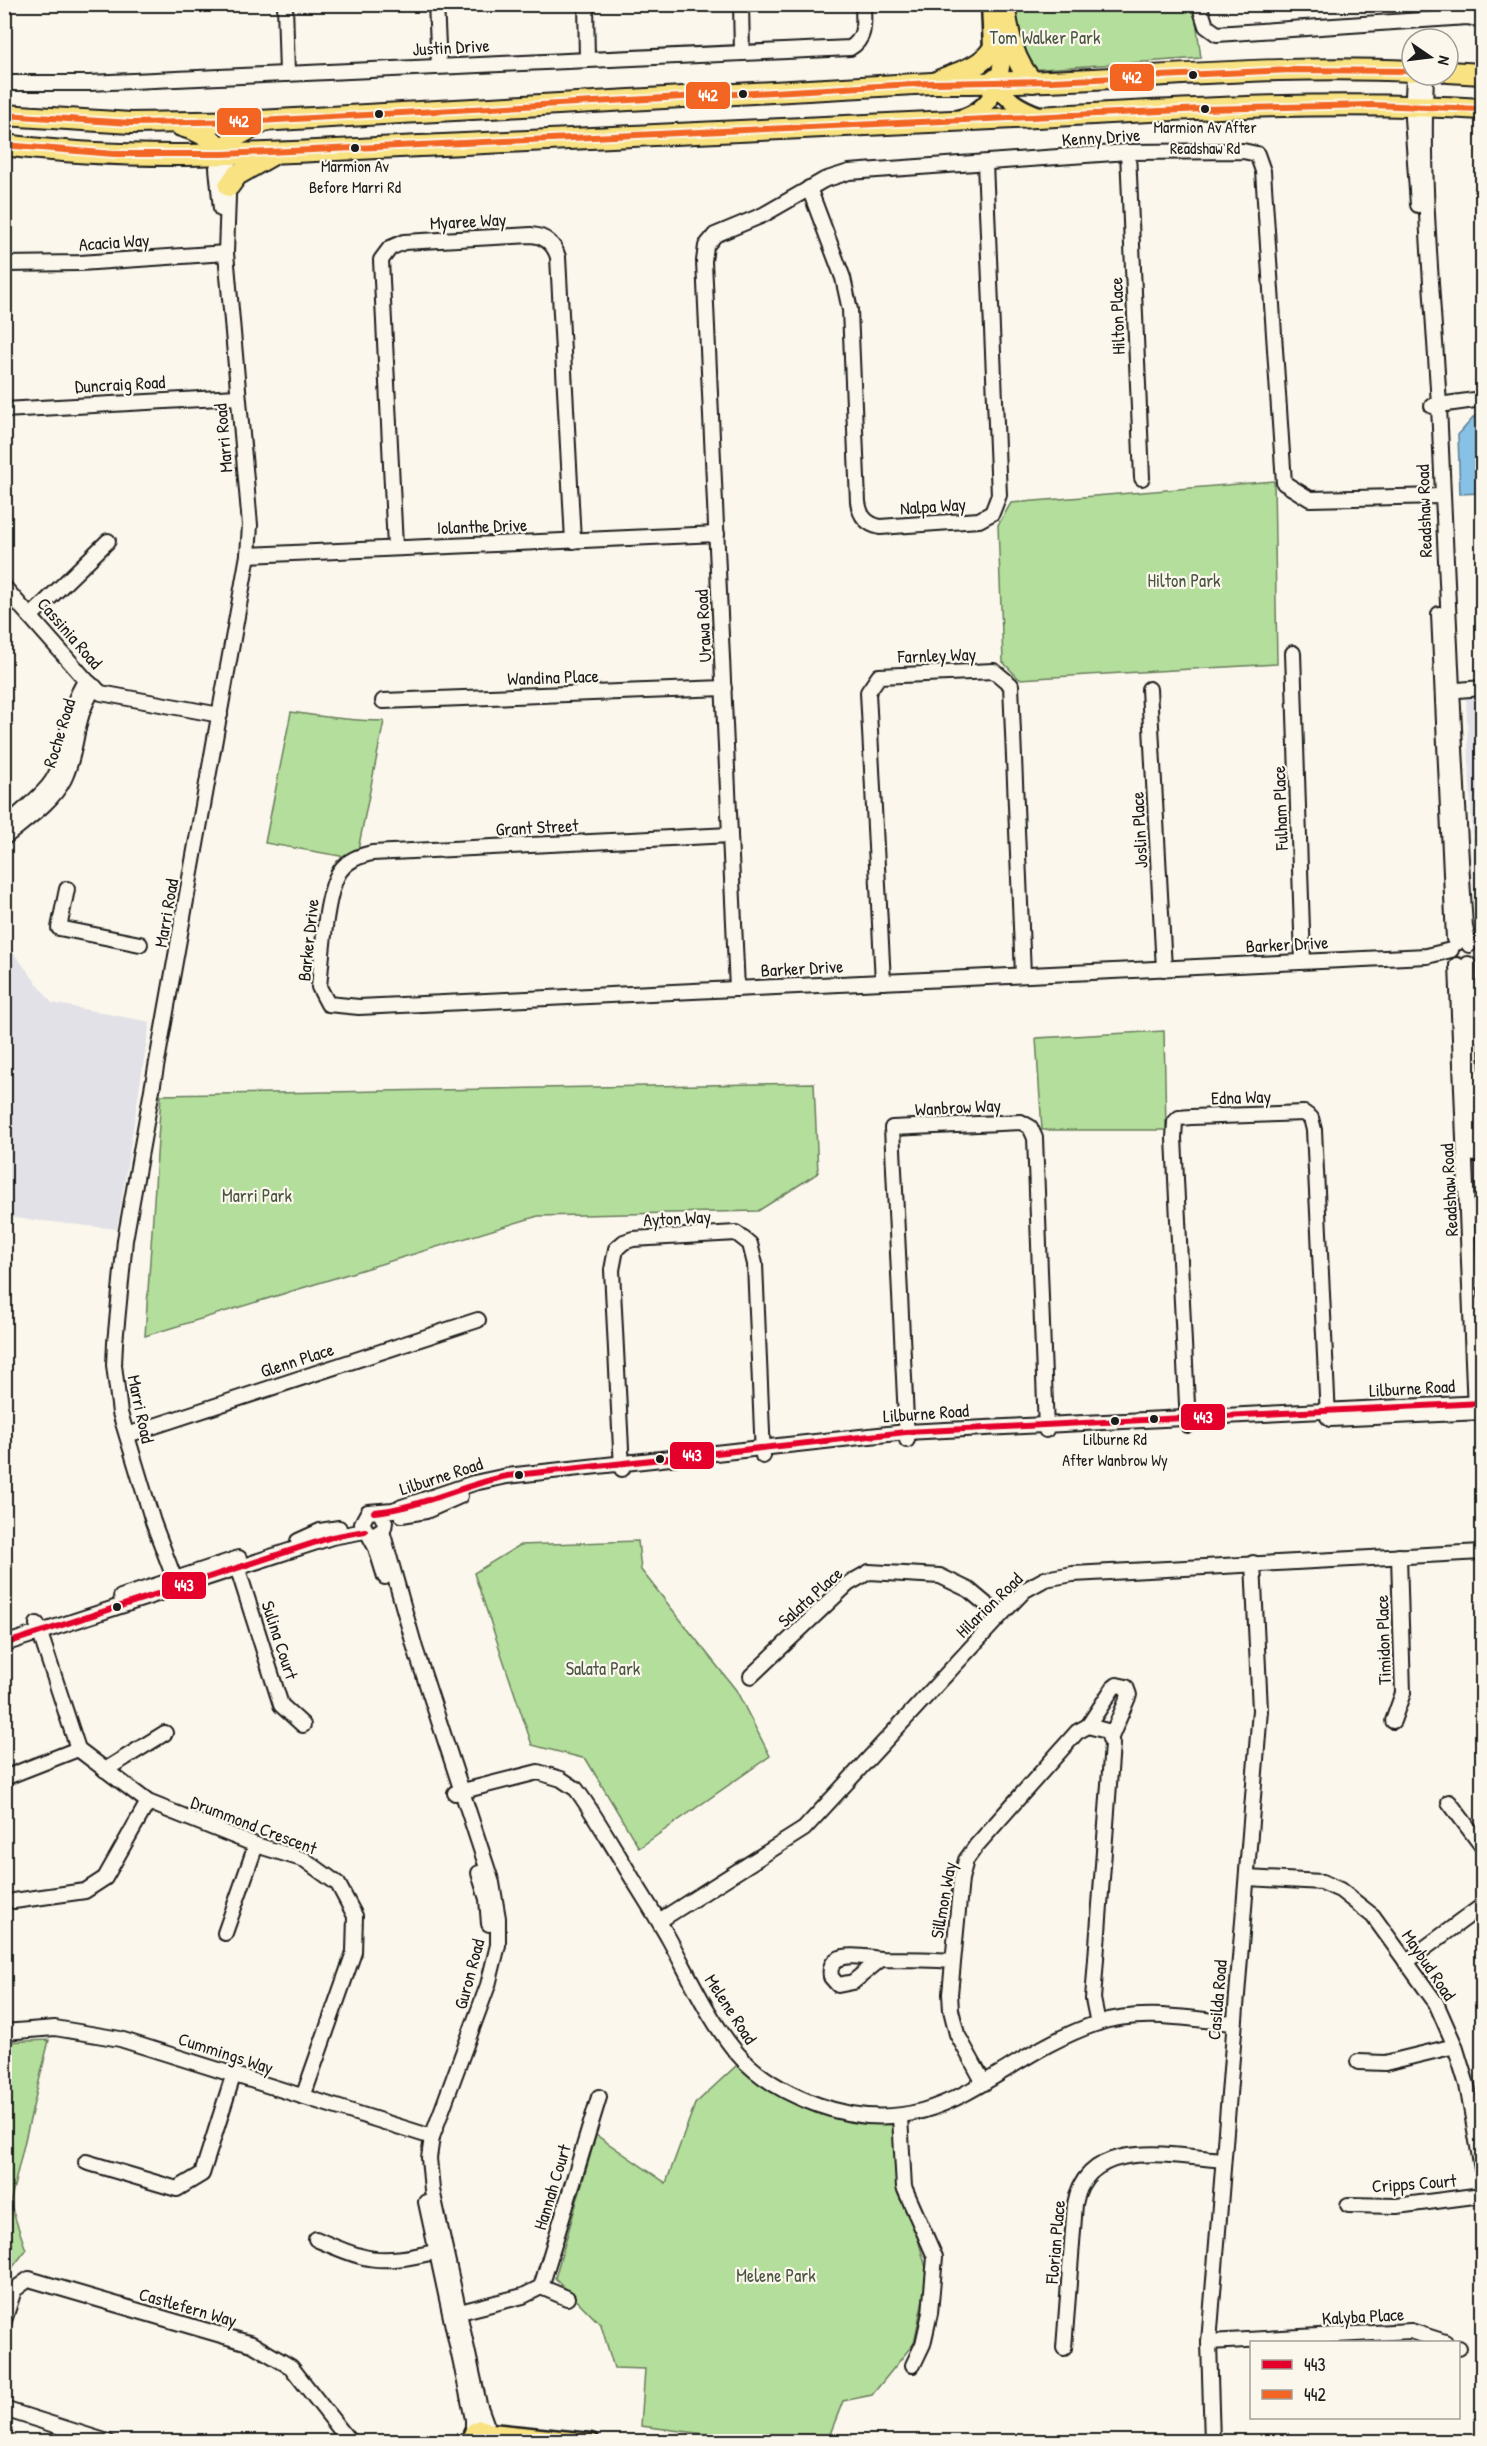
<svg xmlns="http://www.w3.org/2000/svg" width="1487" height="2446" font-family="'Patrick Hand',sans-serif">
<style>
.built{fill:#e2e1e8}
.green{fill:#b4de9b;stroke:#687d5c;stroke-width:1.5}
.water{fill:#87c1e6;stroke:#5c7f95;stroke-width:1.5}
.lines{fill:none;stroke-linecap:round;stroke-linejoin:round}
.minor-casing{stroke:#1c1c1c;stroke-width:18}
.major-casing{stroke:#1c1c1c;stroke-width:21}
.highway-casing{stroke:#1c1c1c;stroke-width:24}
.minor{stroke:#fbf7ec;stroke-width:14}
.major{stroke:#f8e281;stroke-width:16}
.highway{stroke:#f8e281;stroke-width:20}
.bus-1-casing{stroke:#fbf7ec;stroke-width:10}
.bus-2-casing{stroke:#fbf7ec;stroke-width:10}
.bus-1{stroke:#e4002b;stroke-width:6}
.bus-2{stroke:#f26522;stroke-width:6}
.bus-dot{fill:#1c1c1c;stroke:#fbf7ec;stroke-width:2}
.labels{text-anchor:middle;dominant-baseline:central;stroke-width:4.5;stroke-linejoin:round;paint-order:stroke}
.bus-label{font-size:16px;fill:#1c1c1c;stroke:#fbf7ec}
.park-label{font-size:18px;fill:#4a5642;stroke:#fbf7ec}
.street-label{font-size:18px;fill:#1c1c1c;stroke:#fbf7ec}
.line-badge{stroke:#fbf7ec;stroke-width:2}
.badge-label{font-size:16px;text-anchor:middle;font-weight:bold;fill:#fff}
</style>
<rect width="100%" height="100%" fill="#fbf7ec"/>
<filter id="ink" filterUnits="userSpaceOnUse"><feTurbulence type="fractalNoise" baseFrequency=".0167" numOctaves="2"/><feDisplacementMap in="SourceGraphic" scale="12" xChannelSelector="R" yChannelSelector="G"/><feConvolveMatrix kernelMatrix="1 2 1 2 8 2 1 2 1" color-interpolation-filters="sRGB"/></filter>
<g filter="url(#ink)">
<g class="built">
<path d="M1482,696v345l-16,-343z"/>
<path d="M5,942l47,61 98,19 -33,207 -112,-12z"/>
</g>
<g class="green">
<path d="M1012,5h182l7,53 -187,13z"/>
<path d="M1274,481l3,183 -258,15 -16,-17 -5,-137 13,-22z"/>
<path d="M291,712c32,5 61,9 93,9l-26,129 -12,7 -81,-14z"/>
<path d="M1164,1031l2,99h-124l-6,-92z"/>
<path d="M814,1083l4,90 -60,38 -220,5 -393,120 16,-241z"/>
<path d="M638,1541l3,29 95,120 34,66 -131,92 -53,-89 -54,-14 -58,-172 46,-28z"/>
<path d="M49,2040l-39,163 16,47 -21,27v-235z"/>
<path d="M737,2065l34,27 66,27 56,4 5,71 17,34 13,47 -14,68 -42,52 -29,6 -16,41 -66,-1 -120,-15 4,-57 -31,-1 -13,-43 -46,-47 41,-143 70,48 29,-79z"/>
</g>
<path class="water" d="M1481,409l1,84 -22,1 -2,-59z"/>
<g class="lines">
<g class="minor-casing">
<g id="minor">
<path d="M285,4l2,70"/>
<path d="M436,4l3,62"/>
<path d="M586,4l1,55"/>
<path d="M741,4l1,48"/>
<path d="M1199,4l7,22 11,8 250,-17 15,3"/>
<path d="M1414,75l-2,43 6,87"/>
<path d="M1426,75c-5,110 7,221 13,331 8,174 15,348 26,521l4,18"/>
<path d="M4,83h85l761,-35c17,-10 13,-26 13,-44"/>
<path d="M1128,152l14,326"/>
<path d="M809,188l34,90 7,32 8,192c2,14 8,22 22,25l99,-7 13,-7 7,-18 -14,-332"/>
<path d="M221,209l-4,-41 6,-14"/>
<path d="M4,264l76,-1 146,-10"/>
<path d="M1432,406l50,-7"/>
<path d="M4,410l233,-13"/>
<path d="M395,547l-14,-287 9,-12 14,-6 127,-7c14,1 23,9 27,22l15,284"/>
<path d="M248,555l469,-21"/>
<path d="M4,587l82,93 15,13 119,22"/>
<path d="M1439,614l15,325 3,4"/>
<path d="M31,616l77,-75"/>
<path d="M1293,653l10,308"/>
<path d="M1149,689l15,280"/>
<path d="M1446,691l36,-3"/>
<path d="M383,701l341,-13"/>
<path d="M15,818c12,-12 28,-23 37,-37 19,-29 11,-68 34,-101"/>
<path d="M730,835l-358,18c-13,3 -24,7 -32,18 -15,22 -18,87 -21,116l9,17 31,3 1068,-51 24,-6"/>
<path d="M4,838c20,-17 48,-35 60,-59 15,-30 9,-61 31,-92"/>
<path d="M67,889l-8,39 81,16"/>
<path d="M1468,964l7,190"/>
<path d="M1457,965l18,446"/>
<path d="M883,982l-15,-290 11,-16 115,-5 17,14 12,290"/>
<path d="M737,989l-33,-728 2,-15 9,-11 48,-20 61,-35 25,-8 279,-20 115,-1 14,3 6,17 21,312 26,16 132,-3"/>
<path d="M1330,1419l152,-7"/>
<path d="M1188,1425l-14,-287 1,-16 4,-4 12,-1 113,-4 7,5 3,12 14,287"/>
<path d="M127,1435l351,-115"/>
<path d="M907,1440l-15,-312 129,-6 9,5 5,11 11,292"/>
<path d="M622,1469l-10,-199 4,-21 8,-7 9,-3 103,-6 14,11 5,20 8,192"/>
<path d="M380,1513l5,9 -1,6 -9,6 -7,-1 -6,-10 6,-11 25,-2 81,-27 33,-7 399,-44 576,-29"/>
<path d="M402,1515l24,-4 34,-15"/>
<path d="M382,1531l33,117 77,235 6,35v27l-10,40 -56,152 -3,21 3,32 47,214 9,25"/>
<path d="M368,1533l8,15 9,29"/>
<path d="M298,1541l22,-10 19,-3"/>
<path d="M235,1560l46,145 22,20"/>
<path d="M178,1588l-25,-66 -33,-109 -6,-48 1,-22 10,-103 123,-685 2,-30 -24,-272 3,-85 -6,-14"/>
<path d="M121,1597l118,-39"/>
<path d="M37,1624l41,125 70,53 108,43 49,15 33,24 17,32 -1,36 -51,145"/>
<path d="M4,1644l328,-107 33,-6"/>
<path d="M751,1676l97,-92 21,-12 71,4 29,14 31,26"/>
<path d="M1393,1721l10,-28 -4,-137"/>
<path d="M1088,1726l25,-38 4,-3 9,2 3,8 -18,42"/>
<path d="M105,1770l60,-37"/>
<path d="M4,1778l74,-29"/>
<path d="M455,1793l83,-21 23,7 15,10c17,23 31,48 46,72 15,26 32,51 47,78 21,38 39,79 67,113 21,25 51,42 82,53 123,44 176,-48 280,-82 43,-14 91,-4 135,0"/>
<path d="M1449,1802l33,44"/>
<path d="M479,1873l8,26 2,25"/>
<path d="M1247,1878l75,4 18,8 33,26 63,87 19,43 12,39 15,84"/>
<path d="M14,1901l71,-10 20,-13 43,-76"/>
<path d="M659,1921l145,-92 196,-213 25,-26 20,-11 28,-5 409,-22"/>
<path d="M225,1933l31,-88"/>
<path d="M881,1959l-28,23 -15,3 -7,-8c-5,-30 35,-19 51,-18 23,0 46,0 70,2"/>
<path d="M1406,1962l76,-56"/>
<path d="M4,2032l51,-4 65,11 312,98"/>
<path d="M1358,2062l27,1 70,-17"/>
<path d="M984,2083l-27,-49 -6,-24 -1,-16 11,-115 5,-19 10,-14 101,-114 11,-6 19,5 5,13 -19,255 5,24"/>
<path d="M900,2117l4,70 31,70 -5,56 -7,31 -10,21"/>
<path d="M86,2162l91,27 25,-15 32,-101"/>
<path d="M426,2202l47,217v13"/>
<path d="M1348,2205l49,1 85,-11"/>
<path d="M316,2239c14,6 29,13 44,17 26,8 57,0 83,-6"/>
<path d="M541,2287l26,11"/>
<path d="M452,2314l71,-18 18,-9 58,-190"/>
<path d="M4,2321l10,-31 15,-11 223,65 39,23 59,75"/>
<path d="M1209,2342l202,-11 34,11"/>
<path d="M1064,2348l11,-144c12,-68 99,-48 147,-44"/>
<path d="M1458,2348h1"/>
<path d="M4,2409l104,33"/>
<path d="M1212,2442l-3,-100 51,-632 -7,-147"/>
</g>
</g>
<g class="major-casing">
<g id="major">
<path d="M990,4l2,45"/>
<path d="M995,77c7,22 26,32 47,39"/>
<path d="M958,119c46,-11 45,-57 45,-95"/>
<path d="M491,2432l100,10"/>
<path d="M469,2442l4,-10 7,-4 11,4 3,9"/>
</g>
</g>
<g class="highway-casing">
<g id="highway">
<path d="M1004,4c5,30 8,56 29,78"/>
<path d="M1448,72l34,2"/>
<path d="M940,80c19,-8 40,-12 52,-30"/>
<path d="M4,115l127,8 128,-2 673,-38c160,2 320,-20 480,-12"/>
<path d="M181,126c17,5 34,12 42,28"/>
<path d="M4,145c146,19 292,6 439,0 198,-8 396,-18 594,-28 148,-8 297,-17 445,-8"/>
<path d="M223,154l10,-16 28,-15"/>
<path d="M229,186l8,-11 35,-20"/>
</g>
</g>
<use href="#minor" class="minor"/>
<use href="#major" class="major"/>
<use href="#highway" class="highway"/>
<g class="bus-1-casing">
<g id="bus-1">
<path d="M374,1512c45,-4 89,-27 133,-36l399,-44 576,-29"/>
<path d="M4,1644l328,-107 33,-6"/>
</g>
</g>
<g class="bus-2-casing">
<g id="bus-2">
<path d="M4,115l127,8 128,-2 673,-38 120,-2 240,-11 120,1"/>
<path d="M4,145l110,9h109l981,-45 167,-4 111,4"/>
</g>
</g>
<use href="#bus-1" class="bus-1"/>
<use href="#bus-2" class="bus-2"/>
</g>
</g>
<g class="bus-dot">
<circle cx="1193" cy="75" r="5"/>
<circle cx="743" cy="94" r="5"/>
<circle cx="1205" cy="109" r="5"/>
<circle cx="379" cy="114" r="5"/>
<circle cx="355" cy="148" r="5"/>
<circle cx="1154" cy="1419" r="5"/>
<circle cx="1115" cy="1421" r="5"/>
<circle cx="660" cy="1459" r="5"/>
<circle cx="519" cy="1475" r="5"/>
<circle cx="117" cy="1607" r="5"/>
</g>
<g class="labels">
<g class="bus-label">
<text x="1205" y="127">Marmion Av After<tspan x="1205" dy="21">Readshaw Rd</tspan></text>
<text x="355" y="166">Marmion Av<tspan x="355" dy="21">Before Marri Rd</tspan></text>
<text x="1115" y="1439">Lilburne Rd<tspan x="1115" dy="21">After Wanbrow Wy</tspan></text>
</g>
<g class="park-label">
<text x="1045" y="37">Tom Walker Park</text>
<text x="1184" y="580">Hilton Park</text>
<text x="257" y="1195">Marri Park</text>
<text x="603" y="1668">Salata Park</text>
<text x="776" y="2275">Melene Park</text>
</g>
<g class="street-label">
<text transform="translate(451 47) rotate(-3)">Justin Drive</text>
<text transform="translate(1101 137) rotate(-4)">Kenny Drive</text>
<text transform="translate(468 221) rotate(-3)">Myaree Way</text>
<text transform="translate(114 242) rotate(-4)">Acacia Way</text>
<text transform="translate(1117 316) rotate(-92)">Hilton Place</text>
<text transform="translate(120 384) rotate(-3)">Duncraig Road</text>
<text transform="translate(223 438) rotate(-95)">Marri Road</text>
<text transform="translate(933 506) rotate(-4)">Nalpa Way</text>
<text transform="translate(1424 511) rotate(-92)">Readshaw Road</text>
<text transform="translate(482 526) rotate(-2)">Iolanthe Drive</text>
<text transform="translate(703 626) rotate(-93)">Urawa Road</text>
<text transform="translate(70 633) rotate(49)">Cassinia Road</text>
<text transform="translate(937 655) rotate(-2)">Farnley Way</text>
<text transform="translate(553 677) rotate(-2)">Wandina Place</text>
<text transform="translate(59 733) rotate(-73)">Roche Road</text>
<text transform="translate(1280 808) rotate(-92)">Fulham Place</text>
<text transform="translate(537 827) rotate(-3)">Grant Street</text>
<text transform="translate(1139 830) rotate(-93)">Joslin Place</text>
<text transform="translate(166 913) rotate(-80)">Marri Road</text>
<text transform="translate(308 940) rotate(-84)">Barker Drive</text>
<text transform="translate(1287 944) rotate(-3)">Barker Drive</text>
<text transform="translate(802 968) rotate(-3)">Barker Drive</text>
<text transform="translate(1241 1097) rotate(-2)">Edna Way</text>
<text transform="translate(958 1107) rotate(-3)">Wanbrow Way</text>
<text transform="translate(1449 1190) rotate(-93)">Readshaw Road</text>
<text transform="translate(677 1218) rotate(-3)">Ayton Way</text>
<text transform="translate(297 1360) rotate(-18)">Glenn Place</text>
<text transform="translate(1412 1388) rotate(-3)">Lilburne Road</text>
<text transform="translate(141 1409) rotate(78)">Marri Road</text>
<text transform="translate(926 1413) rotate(-4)">Lilburne Road</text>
<text transform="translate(441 1476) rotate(-18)">Lilburne Road</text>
<text transform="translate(810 1597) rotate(-42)">Salata Place</text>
<text transform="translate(989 1605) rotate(-44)">Hilarion Road</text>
<text transform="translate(280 1640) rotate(72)">Sulina Court</text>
<text transform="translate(1383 1640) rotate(-92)">Timidon Place</text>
<text transform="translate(254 1825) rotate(21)">Drummond Crescent</text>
<text transform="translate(943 1900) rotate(-80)">Sillmon Way</text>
<text transform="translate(1429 1965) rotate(56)">Maybud Road</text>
<text transform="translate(469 1974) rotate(-75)">Guron Road</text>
<text transform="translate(1217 2000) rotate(-85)">Casilda Road</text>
<text transform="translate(731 2009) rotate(57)">Melene Road</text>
<text transform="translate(226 2053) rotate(18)">Cummings Way</text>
<text transform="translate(1414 2183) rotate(-4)">Cripps Court</text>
<text transform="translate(552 2187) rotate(-73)">Hannah Court</text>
<text transform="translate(1055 2242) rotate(-85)">Florian Place</text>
<text transform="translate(188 2307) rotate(16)">Castlefern Way</text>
<text transform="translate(1363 2316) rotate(-3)">Kalyba Place</text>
</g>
</g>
<g class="line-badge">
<rect x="1109" y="63" width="46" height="29" rx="6" fill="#f26522"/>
<rect x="685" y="81" width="46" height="29" rx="6" fill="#f26522"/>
<rect x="216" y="107" width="46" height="29" rx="6" fill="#f26522"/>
<rect x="1180" y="1403" width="46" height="28" rx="6" fill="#e4002b"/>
<rect x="669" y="1441" width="46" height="29" rx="6" fill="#e4002b"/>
<rect x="161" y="1571" width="46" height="29" rx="6" fill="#e4002b"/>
</g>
<g class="badge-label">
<text x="1132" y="83">442</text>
<text x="708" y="101">442</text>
<text x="239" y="127">442</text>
<text x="1203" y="1423">443</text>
<text x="692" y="1461">443</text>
<text x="184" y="1591">443</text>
</g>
<rect width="1487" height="2446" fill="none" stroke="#fbf7ec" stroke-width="24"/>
<rect x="12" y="12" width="1463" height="2422" fill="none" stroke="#1c1c1c" stroke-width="2" filter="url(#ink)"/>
<rect x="1250" y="2341" width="210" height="78" fill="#fbf7ec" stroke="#a29f99" stroke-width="1.5"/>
<rect x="1262" y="2360" width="30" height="9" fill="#e4002b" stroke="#a29f99" stroke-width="1.5"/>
<text x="1304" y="2371" font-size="18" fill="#1c1c1c">443</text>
<rect x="1262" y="2390" width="30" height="9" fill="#f26522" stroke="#a29f99" stroke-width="1.5"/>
<text x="1304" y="2401" font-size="18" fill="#1c1c1c">442</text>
<g transform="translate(1430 57) rotate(104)"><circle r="28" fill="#fbf7ec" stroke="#a29f99" stroke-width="1.5"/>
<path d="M0-4.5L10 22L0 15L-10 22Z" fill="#1c1c1c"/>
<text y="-9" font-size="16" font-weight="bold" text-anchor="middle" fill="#1c1c1c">N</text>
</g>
</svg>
